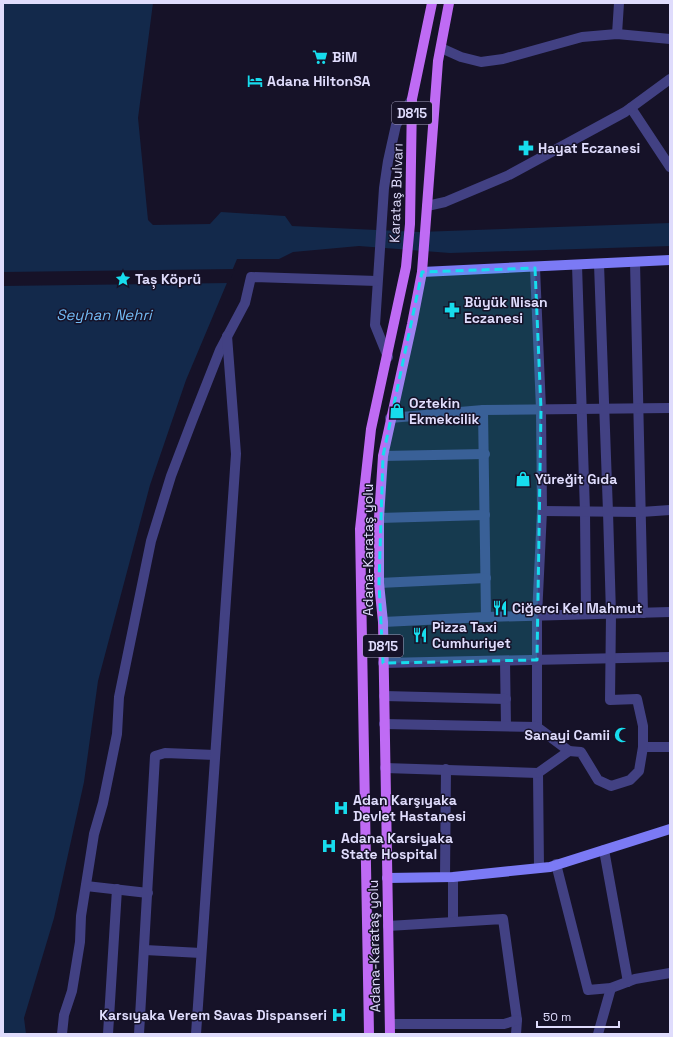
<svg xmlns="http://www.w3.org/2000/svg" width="673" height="1037" font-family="'Space Grotesk',sans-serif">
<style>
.water{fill:#13294b}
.pier{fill:#161228}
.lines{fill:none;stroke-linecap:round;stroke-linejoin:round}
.minor{stroke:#424183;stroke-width:10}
.secondary{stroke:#7b7af5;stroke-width:10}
.primary{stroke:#bf6bf4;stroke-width:10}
.marked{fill:#17dced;fill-opacity:0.2;stroke:#17dced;stroke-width:3;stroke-dasharray:8 5;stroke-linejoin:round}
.labels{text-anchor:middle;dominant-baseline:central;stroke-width:3;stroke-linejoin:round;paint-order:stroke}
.shield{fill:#161228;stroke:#a39fbc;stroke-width:1}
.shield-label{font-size:13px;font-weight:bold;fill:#dfdcfc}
.poi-label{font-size:14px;font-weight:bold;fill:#dfdcfc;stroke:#161228;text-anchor:start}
.street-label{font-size:14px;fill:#dfdcfc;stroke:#161228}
.water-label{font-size:15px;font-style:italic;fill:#72baf4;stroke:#161228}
</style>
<rect width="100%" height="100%" fill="#161228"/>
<path class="water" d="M3,3h150l-15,115 10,102 5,5 57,-1 11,-12 64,4 7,10 127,6 251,-9v23l-220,7 -91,-7 -66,6 -14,7h-42l-51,121 -36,105 -52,196 -14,101 -30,136 -30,100 2,16h-23z"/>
<path class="pier" d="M235,269l-6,14 -226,3v-14z"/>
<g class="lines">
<g class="minor">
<path d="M617,34l2,-31"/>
<path d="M441,48l20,9 20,5 22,-3 79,-22 35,-3 53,5"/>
<path d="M631,108l39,59"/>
<path d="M427,206l18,-4 64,-27 116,-63 45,-33"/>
<path d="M635,262l8,351"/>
<path d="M577,265l8,247 1,102"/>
<path d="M535,268l6,141 1,102 -5,105v111l32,24 -31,22 1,95"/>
<path d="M388,357l-13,-32 9,-137 4,-27 8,-36 16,-26"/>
<path d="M483,410l3,207"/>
<path d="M390,418l93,-8 187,-2"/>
<path d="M383,456l102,-2"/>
<path d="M542,511l99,1 29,-2"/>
<path d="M379,518l106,-3"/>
<path d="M379,583l107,-5"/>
<path d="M383,622l103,-5 184,-5"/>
<path d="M505,661l1,65"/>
<path d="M383,663l287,-6"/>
<path d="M384,696l122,3"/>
<path d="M384,724l153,3"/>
<path d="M643,747h27"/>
<path d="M569,751l12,1 17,28 13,6 19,-6 9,-9 4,-24v-21l-6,-27 -27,1 1,-86 -3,-102 -9,-248"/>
<path d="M385,768l153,5"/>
<path d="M604,850l24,132"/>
<path d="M556,864l32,126 23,-2 24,-9 35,-6"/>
<path d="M445,877l1,-108"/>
<path d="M453,877v45"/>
<path d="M86,886l62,7"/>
<path d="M388,926l115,-7 14,101 -1,14"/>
<path d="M145,950l56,3"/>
<path d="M390,1024h114l13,-4"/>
<path d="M62,1034l2,-19 8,-24 8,-49 1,-26 13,-82 9,-31 14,-69 2,-37 32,-156 20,-65 21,-55 28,-71 25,-47 6,-26 126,4"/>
<path d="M108,1034l9,-145"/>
<path d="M139,1034l16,-278 10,-3 50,2"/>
<path d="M196,1034l40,-580 -9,-118"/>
<path d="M598,1034l13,-46"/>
</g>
<g class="secondary">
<path d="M422,272l248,-12"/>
<path d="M387,878l66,-1 97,-10 120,-38"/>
</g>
<g class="primary">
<path d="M369,1034l-9,-505 11,-100 35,-162 4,-43 2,-125 20,-96"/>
<path d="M390,1034l-7,-412 -4,-39v-65l4,-62 29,-132 10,-52 16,-211 11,-58"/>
</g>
</g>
<path class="marked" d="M535,268l6,141 -4,251 -154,3 -4,-80 4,-127 39,-184z"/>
<defs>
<g id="supermarket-bare" transform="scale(1.2)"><path d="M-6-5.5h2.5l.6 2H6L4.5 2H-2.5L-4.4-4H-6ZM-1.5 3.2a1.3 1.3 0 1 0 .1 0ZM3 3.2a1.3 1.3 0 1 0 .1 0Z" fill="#17dced" stroke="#161228" stroke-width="2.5" paint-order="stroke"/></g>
<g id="hotel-bare" transform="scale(1.2)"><path d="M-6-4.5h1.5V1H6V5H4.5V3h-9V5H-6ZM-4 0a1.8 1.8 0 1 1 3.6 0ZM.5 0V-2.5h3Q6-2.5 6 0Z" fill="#17dced" stroke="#161228" stroke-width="2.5" paint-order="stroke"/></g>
<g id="pharmacy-bare" transform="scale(1.2)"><path d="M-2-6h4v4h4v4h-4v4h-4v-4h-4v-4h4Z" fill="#17dced" stroke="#161228" stroke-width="2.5" paint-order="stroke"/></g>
<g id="sight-bare" transform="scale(1.2)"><path d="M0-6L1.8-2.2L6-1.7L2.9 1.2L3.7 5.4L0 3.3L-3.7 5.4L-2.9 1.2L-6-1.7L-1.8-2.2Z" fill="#17dced" stroke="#161228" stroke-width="2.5" paint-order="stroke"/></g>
<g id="shop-bare" transform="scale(1.2)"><path d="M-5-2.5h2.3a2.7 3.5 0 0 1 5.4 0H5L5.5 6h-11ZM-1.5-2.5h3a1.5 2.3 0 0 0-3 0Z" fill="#17dced" stroke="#161228" stroke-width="2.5" paint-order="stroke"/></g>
<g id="restaurant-bare" transform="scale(1.2)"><path d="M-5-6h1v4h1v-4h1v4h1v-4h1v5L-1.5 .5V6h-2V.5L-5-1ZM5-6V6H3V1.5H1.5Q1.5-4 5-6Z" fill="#17dced" stroke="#161228" stroke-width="2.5" paint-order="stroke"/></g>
<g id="mosque-bare" transform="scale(1.2)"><path d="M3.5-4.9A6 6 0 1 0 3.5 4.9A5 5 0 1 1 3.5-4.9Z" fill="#17dced" stroke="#161228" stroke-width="2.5" paint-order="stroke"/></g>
<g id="hospital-bare" transform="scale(1.2)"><path d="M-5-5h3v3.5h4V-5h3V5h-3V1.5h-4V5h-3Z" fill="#17dced" stroke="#161228" stroke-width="2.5" paint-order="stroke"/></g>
</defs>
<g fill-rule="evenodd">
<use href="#supermarket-bare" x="320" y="57"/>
<use href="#hotel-bare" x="255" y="81"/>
<use href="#pharmacy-bare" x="526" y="148"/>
<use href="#sight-bare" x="123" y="279"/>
<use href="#pharmacy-bare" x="452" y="310"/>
<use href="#shop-bare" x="397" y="411"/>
<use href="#shop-bare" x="523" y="479"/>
<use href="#restaurant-bare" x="500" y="608"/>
<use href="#restaurant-bare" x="420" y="635"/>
<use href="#mosque-bare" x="622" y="735"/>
<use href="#hospital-bare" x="341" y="808"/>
<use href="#hospital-bare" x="329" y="846"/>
<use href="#hospital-bare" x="339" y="1015"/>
</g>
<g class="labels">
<g class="shield">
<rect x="392" y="102" width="40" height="22" rx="3"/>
<rect x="363" y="635" width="40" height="22" rx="3"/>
</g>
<g class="shield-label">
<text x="412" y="113">D815</text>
<text x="383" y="646">D815</text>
</g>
<g class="poi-label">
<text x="332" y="57">BiM</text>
<text x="267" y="81">Adana HiltonSA</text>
<text x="538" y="148">Hayat Eczanesi</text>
<text x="135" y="279">Taș Köprü</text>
<text x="464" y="302">Büyük Nisan<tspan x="464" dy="16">Eczanesi</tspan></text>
<text x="409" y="403">Oztekin<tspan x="409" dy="16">Ekmekcilik</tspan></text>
<text x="535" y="479">Yüreğit Gıda</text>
<text x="512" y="608">Ciğerci Kel Mahmut</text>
<text x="432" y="627">Pizza Taxi<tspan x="432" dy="16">Cumhuriyet</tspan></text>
<text x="610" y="735" text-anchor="end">Sanayi Camii</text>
<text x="353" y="800">Adan Karşıyaka<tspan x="353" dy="16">Devlet Hastanesi</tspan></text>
<text x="341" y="838">Adana Karsiyaka<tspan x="341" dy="16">State Hospital</tspan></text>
<text x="327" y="1015" text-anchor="end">Karsıyaka Verem Savas Dispanseri</text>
</g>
<g class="street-label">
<text transform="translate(396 193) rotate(-88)">Karataş Bulvarı</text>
<text transform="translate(368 550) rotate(-90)">Adana-Karataş yolu</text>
<text transform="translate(374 946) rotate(-91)">Adana-Karataş yolu</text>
</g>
<g class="water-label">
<text x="104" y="314">Seyhan Nehri</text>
</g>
</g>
<rect width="673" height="1037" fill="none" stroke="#dfdcfc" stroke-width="8"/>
<path d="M537 1021v6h82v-6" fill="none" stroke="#dfdcfc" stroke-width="2"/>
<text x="543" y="1021" font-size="12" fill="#dfdcfc" stroke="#161228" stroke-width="3" paint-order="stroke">50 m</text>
</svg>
